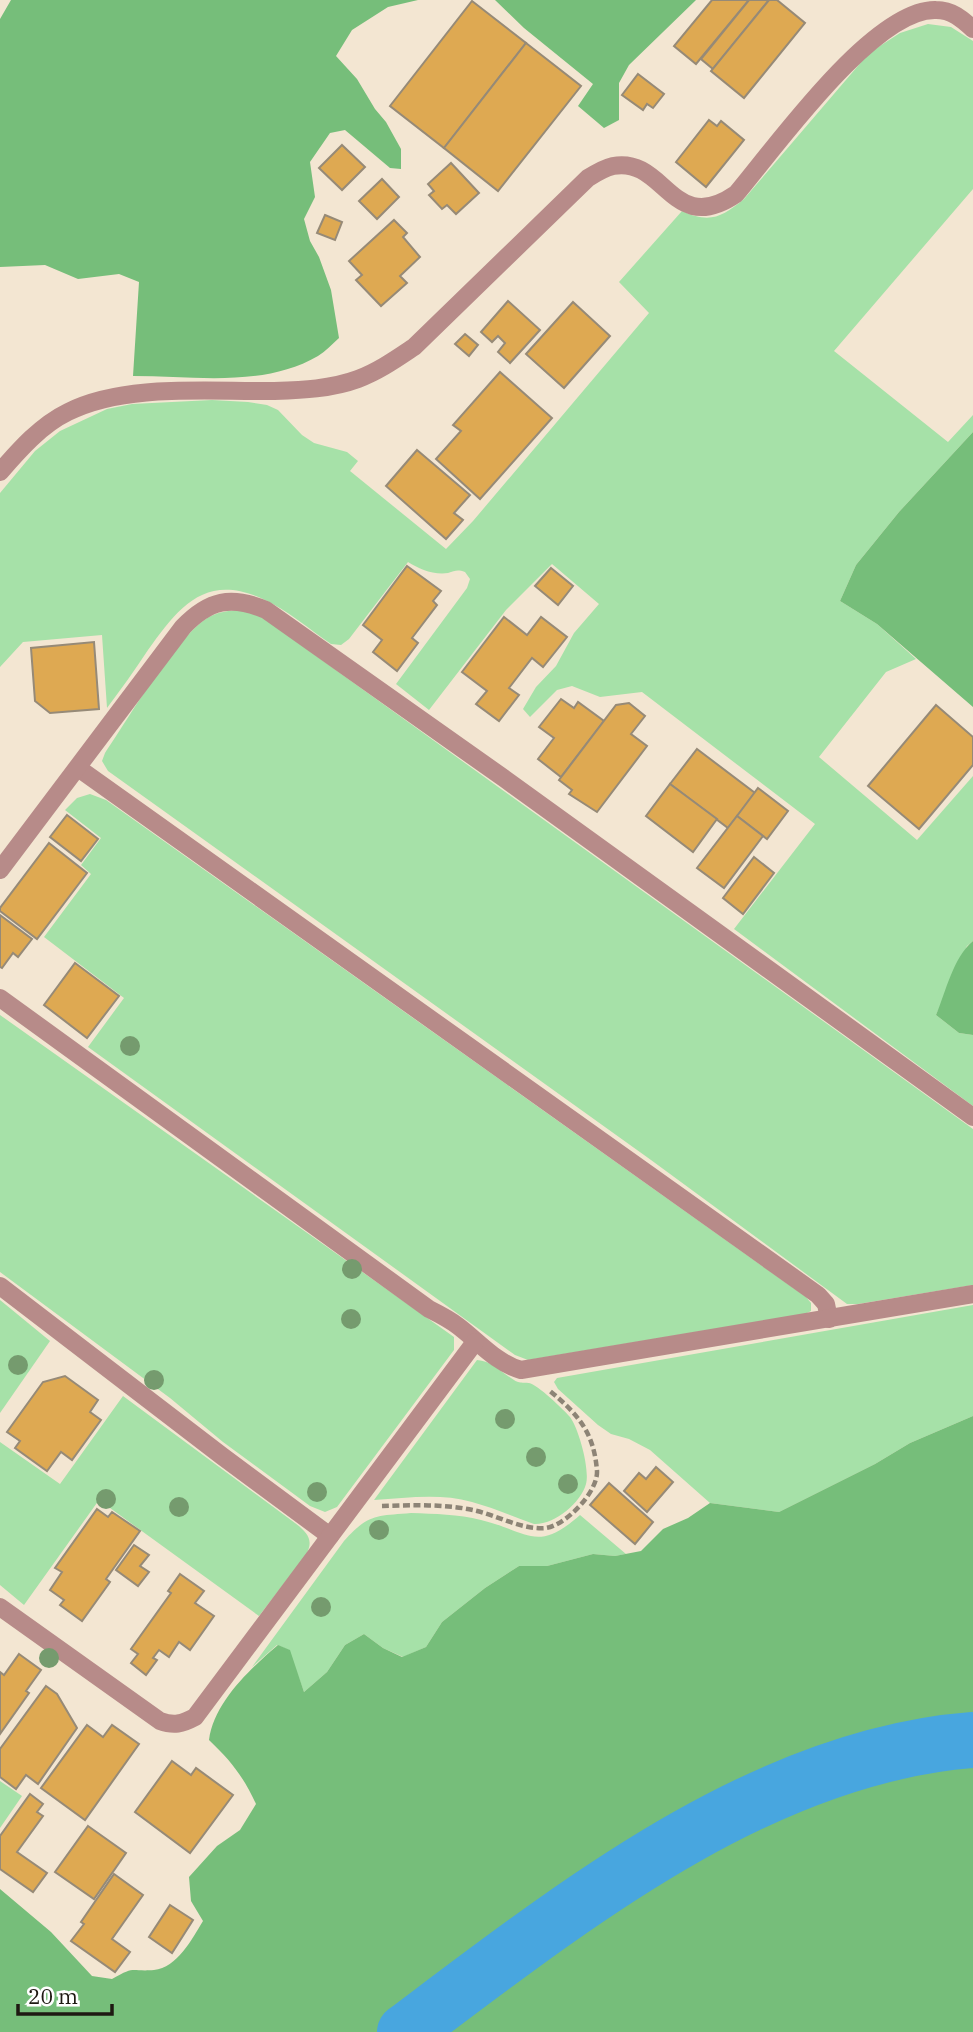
<svg xmlns="http://www.w3.org/2000/svg" width="973" height="2032" font-family="'IBM Plex Serif',serif">
<style>
.green{fill:#a6e1a8}
.forest{fill:#76be7a}
.lines{fill:none;stroke-linecap:round;stroke-linejoin:round}
.river{stroke:#48a6df;stroke-width:56}
.building{fill:#dea952;stroke:#968a77;stroke-width:2}
.path{stroke:#8d8476;stroke-width:4.5;stroke-dasharray:7 3.5;stroke-linecap:butt}
.street{stroke:#b78b89;stroke-width:18}
.tree{fill:#759b6e}
</style>
<rect width="100%" height="100%" fill="#f3e6d2"/>
<g class="green">
<path d="M928,24l23,3 22,14v148l-139,162 114,91 25,-27v17l-74,80 -43,53 -16,36 37,23 39,35 -30,13 -67,85 98,83 56,-64v165l-6,5 -31,69 23,18 14,2v71l-239,-177 81,-105 -173,-132 -42,5 -28,-11 -15,4 -27,27 -7,-8 13,-22 20,-21 18,-33 25,-29 -47,-40 -46,46 -77,100 -33,-26 71,-96 3,-9 -5,-7c-8,-3 -10,-1 -17,1 -15,2 -29,-4 -40,-11l-59,77 -8,6 -10,-1c-22,-15 -44,-34 -68,-45 -58,-27 -85,9 -115,51 -13,20 -27,39 -41,58l-5,-73 -79,7 -23,25v-174l35,-42 25,-20 47,-22 25,-5 80,-4 36,2 19,3 11,5 24,25 12,8 33,9 11,9 -8,10 96,78 27,-28 176,-208 -30,-31 63,-71c28,13 40,6 62,-12l125,-146 31,-20z"/>
<path d="M237,610l13,1 15,8 708,510v156l-115,19h-11l-196,-144 -543,-389 -6,-10 3,-8c22,-32 74,-122 106,-137 8,-4 17,-5 26,-6z"/>
<path d="M90,794l16,6 700,497 5,6v8l-6,3 -277,46 -13,-5 -427,-308 36,-49 -80,-61 47,-63 -10,-9 20,-27 -36,-28 12,-12z"/>
<path d="M0,1015l454,322v13l-117,157 -12,5 -15,-6 -87,-64 -53,-44 -170,-126z"/>
<path d="M0,1300l50,41 -50,72z"/>
<path d="M973,1305v111l-63,27 -35,21 -96,48 -69,-9 -60,-53 -21,-11 -18,-5 -13,-9 -40,-36 -4,-7 3,-4z"/>
<path d="M477,1360c15,1 25,13 37,20 6,4 9,2 15,3 8,1 35,27 41,34 9,12 20,53 16,67 -5,19 -32,41 -52,40 -20,-7 -40,-16 -62,-22 -32,-9 -65,-4 -98,-2z"/>
<path d="M123,1396l172,127c13,10 19,17 11,32l-47,61 -160,-116 -75,105 -24,-20v-143l60,42z"/>
<path d="M411,1513c24,1 47,1 70,7 47,11 55,34 99,-5l46,39 -11,2 -22,-2 -46,12h-28l-34,22 -43,34 -16,25 -23,10 -20,-9 -19,-14 -19,11 -18,27 -23,20 -15,-42 -12,-5 -25,22 92,-126c24,-27 32,-25 67,-28z"/>
<path d="M0,1781l22,15 -22,32z"/>
</g>
<g class="forest">
<path d="M11,0h407l-30,7 -36,23 -16,26 21,23 18,30 11,13 15,27v20l-11,-1 -45,-38 -15,3 -20,29 5,35 -11,22 6,22 9,16 12,33 8,48c-7,6 -13,13 -21,18 -55,32 -124,20 -185,20l6,-94 -20,-8 -41,5 -33,-14 -45,2v-248z"/>
<path d="M495,0h201l-67,65 -10,18v37l-15,8 -26,-22 15,-22 -69,-56z"/>
<path d="M973,432v275l-96,-83 -37,-23 16,-36 43,-53z"/>
<path d="M973,941v94l-14,-2 -23,-18c10,-24 17,-57 37,-74z"/>
<path d="M973,1416v616h-973v-143l51,43 41,44 20,3c24,-14 18,-7 42,-9 23,-2 38,-31 49,-49l-12,-20 -2,-24 28,-31 23,-16 16,-26c-13,-28 -25,-43 -47,-64 5,-38 41,-71 69,-95l12,5 14,42 23,-20 18,-27 19,-11 19,14 19,9 24,-10 16,-25 43,-34 34,-22h28l46,-12 22,2 26,-5 22,-22 25,-11 22,-15 69,9 96,-48 35,-21z"/>
</g>
<g class="lines">
<path class="river" d="M405,2032c165,-124 356,-276 568,-292"/>
</g>
<g class="building">
<path d="M712,0h37l-53,64 -22,-18z"/>
<path d="M749,0h20l-56,69 -12,-10z"/>
<path d="M769,0h8l28,23 -61,75 -33,-27z"/>
<path d="M472,1l54,42 -82,105 -54,-42z"/>
<path d="M526,43l55,43 -83,105 -54,-43z"/>
<path d="M638,74l26,20 -11,14 -6,-4 -4,6 -21,-15z"/>
<path d="M709,120l8,6 4,-5 23,19 -38,47 -30,-25z"/>
<path d="M342,145l23,22 -23,23 -23,-22z"/>
<path d="M451,163l28,30 -23,21 -9,-9 -5,4 -13,-14 5,-4 -6,-7z"/>
<path d="M382,179l17,18 -22,22 -18,-18z"/>
<path d="M325,215l17,7 -7,18 -18,-7z"/>
<path d="M394,220l13,13 -4,4 17,20 -20,19 7,7 -26,23 -25,-26 6,-5 -13,-14z"/>
<path d="M508,301l32,29 -30,33 -12,-11 7,-9 -7,-7 -6,6 -11,-10z"/>
<path d="M573,302l37,34 -46,52 -38,-34z"/>
<path d="M465,334l13,11 -9,11 -14,-12z"/>
<path d="M500,372l52,46 -72,81 -44,-40 25,-28 -8,-6z"/>
<path d="M417,450l53,45 -16,18 9,7 -17,19 -60,-53z"/>
<path d="M407,566l34,25 -8,10 4,4 -25,33 6,5 -21,28 -24,-19 9,-12 -19,-15z"/>
<path d="M551,568l22,18 -15,19 -23,-19z"/>
<path d="M504,617l23,18 14,-18 26,20 -24,30 -11,-9 -23,30 10,7 -20,26 -23,-17 11,-13 -25,-19z"/>
<path d="M94,642l5,67 -49,4 -15,-12 -4,-53z"/>
<path d="M561,699l13,9 4,-6 26,19 -43,56 -23,-18 16,-21 -15,-11z"/>
<path d="M629,703l16,13 -14,18 16,12 -50,66 -28,-18 3,-4 -13,-10 57,-75z"/>
<path d="M936,705l37,32v28l-54,64 -51,-43z"/>
<path d="M697,749l58,44 -27,35 -58,-44z"/>
<path d="M670,784l47,35 -24,33 -47,-36z"/>
<path d="M758,788l30,23 -21,28 -30,-23z"/>
<path d="M67,815l31,24 -17,22 -31,-24z"/>
<path d="M737,816l26,20 -39,52 -27,-20z"/>
<path d="M49,843l38,30 -50,66 -37,-28v-3z"/>
<path d="M754,857l20,16 -31,41 -20,-16z"/>
<path d="M0,915l32,24 -14,18 -5,-4 -11,15 -2,-1z"/>
<path d="M75,963l44,33 -32,42 -43,-33z"/>
<path d="M65,1376l33,24 -8,12 11,8 -29,40 -11,-8 -14,19 -32,-23 5,-7 -13,-9 36,-50z"/>
<path d="M656,1467l17,15 -26,30 -23,-21 15,-18 7,6z"/>
<path d="M609,1483l44,39 -18,22 -45,-39z"/>
<path d="M97,1509l11,8 4,-5 28,19 -34,48 4,3 -28,39 -22,-16 4,-5 -14,-10 12,-18 -7,-4z"/>
<path d="M134,1545l15,10 -9,11 9,6 -11,14 -22,-16z"/>
<path d="M180,1574l24,17 -9,12 19,13 -24,34 -11,-8 -10,15 -10,-7 -6,8 4,2 -11,15 -15,-12 7,-9 -7,-5 40,-56 -3,-2z"/>
<path d="M19,1654l22,16 -15,21 3,2 -29,41v-62l4,3z"/>
<path d="M46,1686l11,8 20,34 -39,56 -12,-9 -10,14 -16,-12v-28z"/>
<path d="M87,1725l16,12 9,-12 27,19 -54,76 -44,-32z"/>
<path d="M172,1761l19,14 5,-7 37,27 -43,58 -55,-41z"/>
<path d="M30,1794l13,10 -6,8 6,4 -26,36 30,21 -14,19 -33,-23v-33z"/>
<path d="M88,1826l38,27 -32,46 -39,-27z"/>
<path d="M114,1874l29,21 -31,44 18,13 -15,20 -44,-31 13,-17 -3,-2z"/>
<path d="M170,1905l23,15 -21,33 -23,-16z"/>
</g>
<g class="lines">
<path class="path" d="M382,1506c29,-1 62,-2 91,4 24,5 48,20 73,18 20,-3 52,-36 51,-57 -3,-38 -18,-56 -47,-80"/>
<g class="street">
<path d="M0,472c19,-22 41,-47 68,-60 57,-29 142,-20 206,-21 28,-1 57,-2 84,-12 21,-8 38,-20 56,-32l174,-169c8,-5 16,-10 25,-12 52,-10 59,72 123,28 39,-46 138,-186 200,-184 16,0 26,9 37,19"/>
<path d="M78,768l740,527 8,9 3,15"/>
<path d="M0,870l183,-243c26,-27 48,-32 83,-17l239,169 468,338"/>
<path d="M0,998l429,311c10,5 20,10 29,17 20,15 38,37 63,44l452,-76"/>
<path d="M0,1286l222,170 108,80"/>
<path d="M0,1607l160,114c14,5 22,3 35,-4l280,-375"/>
</g>
</g>
<g class="tree">
<circle cx="130" cy="1046" r="10"/>
<circle cx="352" cy="1269" r="10"/>
<circle cx="351" cy="1319" r="10"/>
<circle cx="18" cy="1365" r="10"/>
<circle cx="154" cy="1380" r="10"/>
<circle cx="505" cy="1419" r="10"/>
<circle cx="536" cy="1457" r="10"/>
<circle cx="568" cy="1484" r="10"/>
<circle cx="317" cy="1492" r="10"/>
<circle cx="106" cy="1499" r="10"/>
<circle cx="179" cy="1507" r="10"/>
<circle cx="379" cy="1530" r="10"/>
<circle cx="321" cy="1607" r="10"/>
<circle cx="49" cy="1658" r="10"/>
</g>
<path d="M18 2004v10h94v-10" fill="none" stroke="#1e1912" stroke-width="3.5"/>
<text x="28" y="2004" font-size="21" fill="#1e1912" stroke="#ffffff" stroke-width="5" paint-order="stroke">20 m</text>
</svg>
